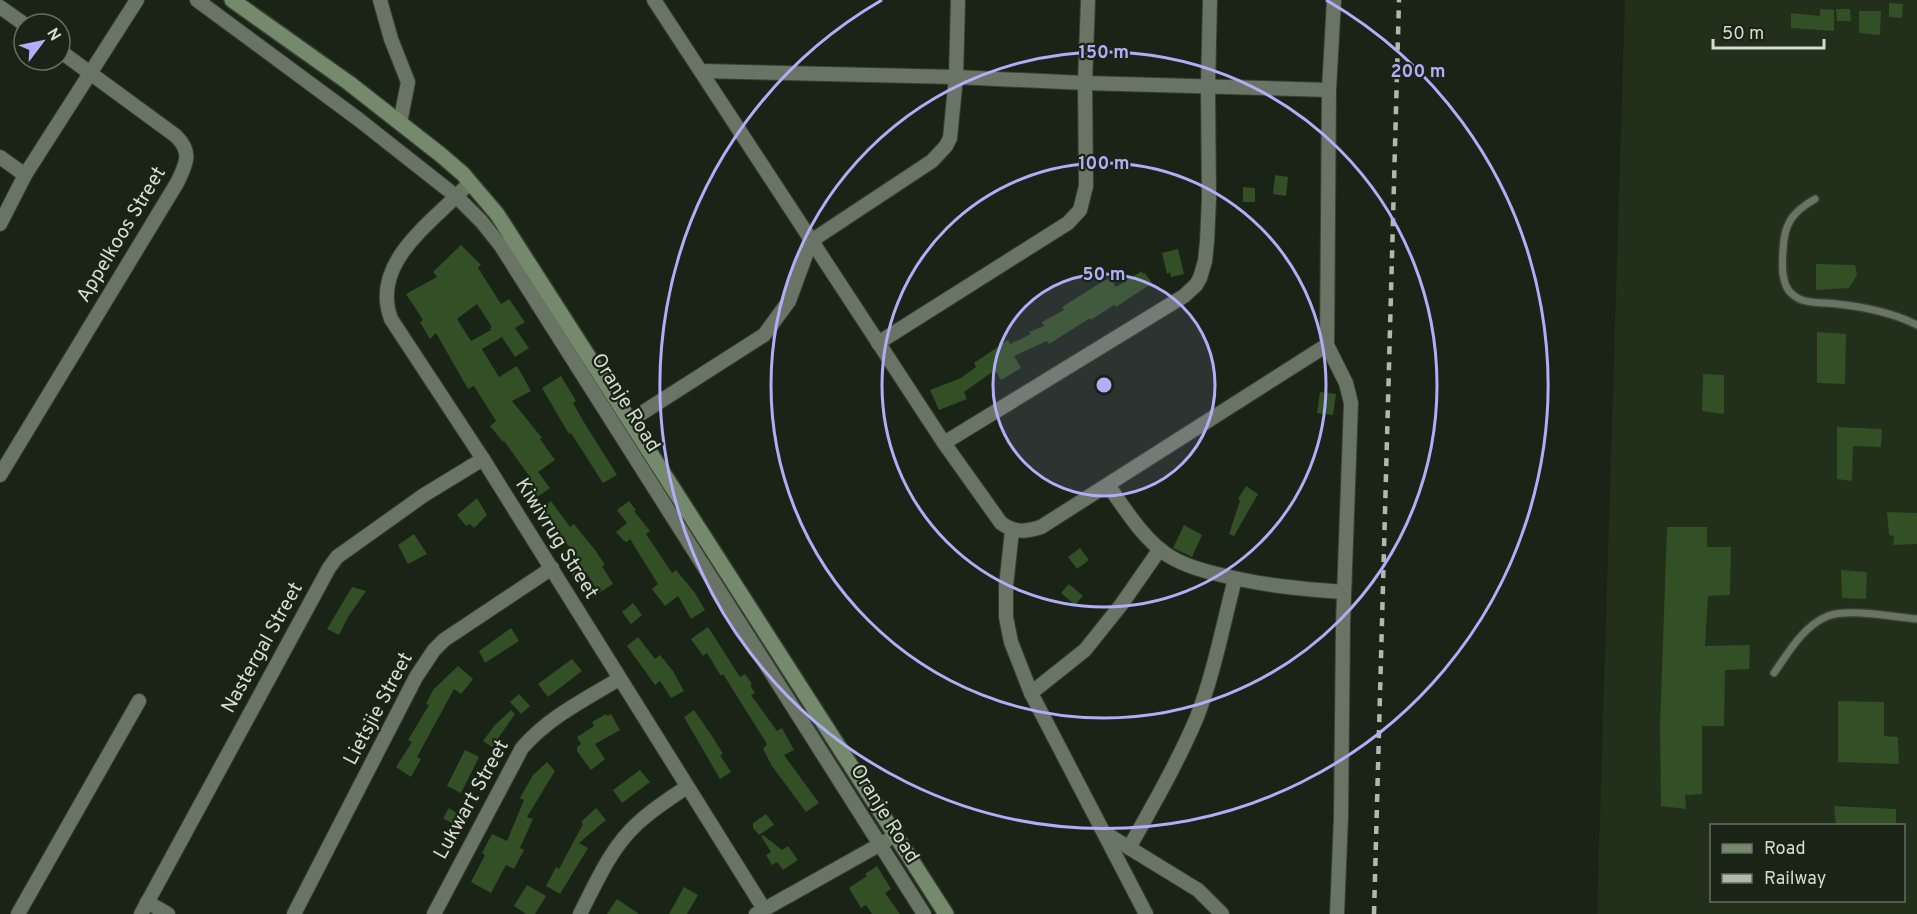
<svg xmlns="http://www.w3.org/2000/svg" width="1917" height="914" font-family="Overpass,sans-serif">
<style>
.built{fill:#212f1b;fill-rule:evenodd}
.building{fill:#324f25;fill-rule:evenodd}
.lines{fill:none;stroke-linecap:round;stroke-linejoin:round}
.lane-casing{stroke:#373f35;stroke-width:10}
.street-casing{stroke:#373f35;stroke-width:16}
.secondary-casing{stroke:#373f35;stroke-width:18}
.lane{stroke:#697564;stroke-width:7}
.street{stroke:#697564;stroke-width:14}
.secondary{stroke:#75896c;stroke-width:15}
.rail{stroke:#b1b9ae;stroke-width:4.5;stroke-dasharray:8 8;stroke-linecap:butt}
.ring{fill:none;stroke:#b2adf9;stroke-width:3}
.labels{text-anchor:middle;dominant-baseline:central;stroke-width:4.5;stroke-linejoin:round;paint-order:stroke}
.street-label{font-size:20px;fill:#d5dcd2;stroke:#1a2416}
.centre{fill:#b2adf9;stroke:#1a2416;stroke-width:3}
.ring-label{font-size:18px;text-anchor:middle;font-weight:bold;fill:#b2adf9;stroke:#1a2416;stroke-width:4.5;stroke-linejoin:round;paint-order:stroke}
</style>
<rect width="100%" height="100%" fill="#1a2416"/>
<path class="built" d="M1625,0h292v914h-320zM1712,826h192v74h-192z"/>
<g class="building">
<path d="M1889,3l14,1 -1,14 -13,-1z"/>
<path d="M1820,9l14,1v21l-43,-3v-15l29,3z"/>
<path d="M1836,9h14l1,12h-14z"/>
<path d="M1859,11h22l-1,24 -21,-2z"/>
<path d="M1275,175l13,2 -2,19 -13,-2z"/>
<path d="M1243,187l12,1v14h-12z"/>
<path d="M461,245l20,20 -3,3 23,36 8,-5 16,23 -10,6 14,20 -14,9 -13,-20 -20,12 17,28 18,-11 14,25 -19,10 30,37 -2,1 15,21 -17,12 12,16 -13,9 -12,-16 5,-4 -26,-36 -1,1 -13,-16 6,-5 -22,-35 -6,3 -32,-56 -6,6 -10,-17 3,-2 -17,-26 31,-17 -4,-5zM477,304l15,23 -2,1 1,2 -20,11 -14,-22z"/>
<path d="M1178,249l6,25 -13,3 -1,-5 -3,2 -5,-21z"/>
<path d="M1816,264l39,1 2,10 -8,13 -33,2z"/>
<path d="M1142,271l1,3 2,-1 7,10 -36,24 -2,-2 -23,15 -1,-2 -41,26 -2,-3 -33,15 7,12 -20,12 -6,-10 -31,22 3,7 -28,11 -9,-20 31,-12 15,-11 -2,-4 34,-23 2,4 21,-10 -2,-2 15,-6 -2,-4 22,-12 -2,-3 40,-25 8,-4 6,9z"/>
<path d="M1817,332l29,2 -1,50 -28,-1z"/>
<path d="M1703,374l21,1v39l-22,-3z"/>
<path d="M561,376l15,25 -3,2 12,21 32,51 -14,8 -32,-50 -2,1 -27,-46z"/>
<path d="M1320,392l16,2 -3,21 -16,-2z"/>
<path d="M1837,427l45,2 -1,18 -28,-1 -1,35 -15,-2z"/>
<path d="M1246,486l12,8 -24,42 -5,-2 11,-33 -2,-2z"/>
<path d="M477,498l10,17 -13,13 -4,-4 -4,2 -9,-11z"/>
<path d="M551,501l19,26 4,-3 21,26 10,15 -3,1 11,18 -14,9 -13,-21 -11,7 -9,-14 12,-8 -40,-47z"/>
<path d="M629,501l7,9 -2,1 16,20 -4,3 26,39 4,-3 19,23 10,17 -14,9 -13,-23 -13,10 -13,-17 6,-5 -28,-45 -3,3 -3,-1 -8,-9 11,-9 -10,-13z"/>
<path d="M1887,512l30,1v31l-24,1 1,-9 -5,-1z"/>
<path d="M1184,525l18,10 -10,22 -19,-9z"/>
<path d="M1667,527h40v20h24l-1,48 -22,1 -3,50 45,-1 -1,24 -24,1 -1,56h-22v68l-17,1 1,14 -25,-3 -1,-80z"/>
<path d="M414,534l13,20 -19,10 -10,-19z"/>
<path d="M1080,548l9,12 -12,9 -9,-12z"/>
<path d="M1841,570l26,2 -1,27 -24,-1z"/>
<path d="M1069,584l14,12 -8,9 -14,-12z"/>
<path d="M352,587l14,4 -18,26 -9,18 -12,-6z"/>
<path d="M633,603l9,12 -11,9 -9,-12z"/>
<path d="M708,627l32,50 5,-3 7,10 -2,1 5,8 -4,2 26,36 5,-3 12,22 -10,5 35,48 -13,9 -34,-46 -9,-17 4,-5 -44,-70 -2,2 -14,-23 -4,3 -12,-17z"/>
<path d="M511,628l8,13 -34,22 -6,-12z"/>
<path d="M638,637l17,22 5,-4 13,16 11,20 -13,7 -11,-17 -5,4 -28,-39z"/>
<path d="M572,659l10,12 -34,26 -10,-13z"/>
<path d="M458,666l15,13 -12,15 -7,-5 -37,68 4,2 -10,18 -15,-10 16,-25 -4,-2 21,-35 -3,-1 7,-14z"/>
<path d="M519,694l11,12 -9,8 -11,-12z"/>
<path d="M1838,701l46,1v34l14,1 1,27 -61,-2z"/>
<path d="M511,710l4,4 -23,33 -9,-6 11,-15z"/>
<path d="M694,710l18,26 11,18 -3,1 11,17 -11,7 -36,-62z"/>
<path d="M606,714l2,2 3,-2 9,16 -25,14 10,15 -14,11 -14,-19v-4l4,-3 -4,-7 17,-11 -2,-4z"/>
<path d="M465,750l14,7 -18,36 -14,-7z"/>
<path d="M547,762l8,9 -28,46 6,2 -13,29 4,2 -10,19 -8,-4 -15,28 -20,-11 14,-27 -3,-2 10,-19 15,7 17,-41 -4,-2 13,-23z"/>
<path d="M640,770l10,12 -28,21 -9,-13z"/>
<path d="M1834,806l62,3v16h-60z"/>
<path d="M449,808l14,9 -5,10 -15,-9z"/>
<path d="M596,808l10,12 -27,23 9,5 -28,46 -14,-8 10,-19 3,2 24,-45 -2,-2z"/>
<path d="M766,814l8,11 -15,10 -6,-7v-5z"/>
<path d="M763,835l19,15 6,-4 10,14 -15,10 -6,-8 -5,3 -6,-10 5,-3 -10,-16z"/>
<path d="M877,866l14,23 -6,4 15,21h-28l-6,-9 -5,3 -12,-20 18,-12 -2,-2z"/>
<path d="M527,885l19,11 -11,18h-9l-12,-8z"/>
<path d="M684,887l14,8 -11,19h-18z"/>
<path d="M617,899l22,15h-32z"/>
</g>
<g class="lines">
<g class="lane-casing">
<g id="lane">
<path d="M1815,199c-23,13 -31,25 -32,51 -1,14 -2,35 9,44 12,11 30,8 45,10 27,3 55,8 80,21"/>
<path d="M1774,673c14,-20 30,-48 54,-57 20,-8 67,1 89,3"/>
</g>
</g>
<g class="street-casing">
<g id="street">
<path d="M197,0l161,119 99,78 24,24 20,25 423,668"/>
<path d="M380,0l11,39 17,43 -8,41"/>
<path d="M654,0l290,443 57,80c14,10 24,9 40,4l286,-182 2,-255 5,-90"/>
<path d="M0,7l24,17"/>
<path d="M701,71l255,6 129,6 244,7"/>
<path d="M0,157l25,18"/>
<path d="M470,182c-33,38 -101,78 -79,137l92,140 281,450"/>
<path d="M0,224l25,-49 112,-175"/>
<path d="M878,343l190,-120 12,-13 6,-24 -1,-103 3,-83"/>
<path d="M1327,345l19,38 5,20 -8,221 -2,193 -4,97"/>
<path d="M631,420l133,-85 25,-34 22,-60 121,-80 14,-15 4,-8 6,-61 2,-77"/>
<path d="M944,443l240,-147 12,-11 4,-7 5,-17 2,-19 2,-43 -1,-112 2,-87"/>
<path d="M0,475l177,-292c9,-19 16,-30 -1,-47l-116,-85"/>
<path d="M1108,485c17,24 34,52 58,69 16,11 34,16 51,20 42,11 84,15 127,18"/>
<path d="M1012,531l-6,55v31l5,25 20,51 115,221"/>
<path d="M1031,693l54,-43 36,-45 39,-56"/>
<path d="M1105,833l93,57 24,24"/>
<path d="M1129,848c24,-43 49,-86 68,-131 17,-44 26,-92 38,-138"/>
<path d="M147,902l21,12"/>
<path d="M18,914l121,-213"/>
<path d="M141,914l188,-346 8,-11 87,-62 59,-36"/>
<path d="M294,914l122,-237 18,-27 10,-10 108,-72"/>
<path d="M434,914l88,-166c27,-31 62,-48 97,-69"/>
<path d="M580,914c16,-31 31,-67 58,-91 15,-14 32,-25 49,-36"/>
<path d="M756,914l130,-73"/>
</g>
</g>
<g class="secondary-casing">
<path id="secondary" d="M232,0l117,83 92,72 22,19 34,40 449,700"/>
</g>
<use href="#lane" class="lane"/>
<use href="#street" class="street"/>
<use href="#secondary" class="secondary"/>
<path class="rail" d="M1374,914l25,-914"/>
</g>
<circle cx="1104" cy="385" r="111" fill="#b2adf9" fill-opacity=".12"/>
<g class="ring">
<circle cx="1104" cy="385" r="111"/>
<circle cx="1104" cy="385" r="222"/>
<circle cx="1104" cy="385" r="333"/>
<path d="M1326 0A444 444 0 1 1 882 0"/>
</g>
<g class="labels">
<g class="street-label">
<text transform="translate(122 235) rotate(-59)">Appelkoos Street</text>
<text transform="translate(625 403) rotate(58)">Oranje Road</text>
<text transform="translate(556 539) rotate(58)">Kiwivrug Street</text>
<text transform="translate(263 648) rotate(-61)">Nastergal Street</text>
<text transform="translate(379 709) rotate(-62)">Lietsjie Street</text>
<text transform="translate(472 800) rotate(-61)">Lukwart Street</text>
<text transform="translate(884 814) rotate(58)">Oranje Road</text>
</g>
</g>
<circle cx="1104" cy="385" r="9" class="centre"/>
<g class="ring-label">
<text x="1104" y="58">150 m</text>
<text x="1418" y="77">200 m</text>
<text x="1104" y="169">100 m</text>
<text x="1104" y="280">50 m</text>
</g>
<rect x="1710" y="824" width="195" height="78" fill="#1a2416" stroke="#656e61" stroke-width="1.5"/>
<rect x="1722" y="844" width="30" height="9" fill="#75896c" stroke="#656e61" stroke-width="1.5"/>
<text x="1764" y="854" font-size="18" fill="#d5dcd2">Road</text>
<rect x="1722" y="874" width="30" height="9" fill="#b1b9ae" stroke="#656e61" stroke-width="1.5"/>
<text x="1764" y="884" font-size="18" fill="#d5dcd2">Railway</text>
<g transform="translate(42 42) rotate(58)"><circle r="28" fill="#1a2416" stroke="#656e61" stroke-width="1.5"/>
<path d="M0-4.5L10 22L0 15L-10 22Z" fill="#b2adf9"/>
<text y="-9" font-size="16" font-weight="bold" text-anchor="middle" fill="#d5dcd2">N</text>
</g>
<path d="M1713 39v9h111v-9" fill="none" stroke="#d5dcd2" stroke-width="3"/>
<text x="1722" y="39" font-size="18" fill="#d5dcd2" stroke="#1a2416" stroke-width="4.5" paint-order="stroke">50 m</text>
</svg>
